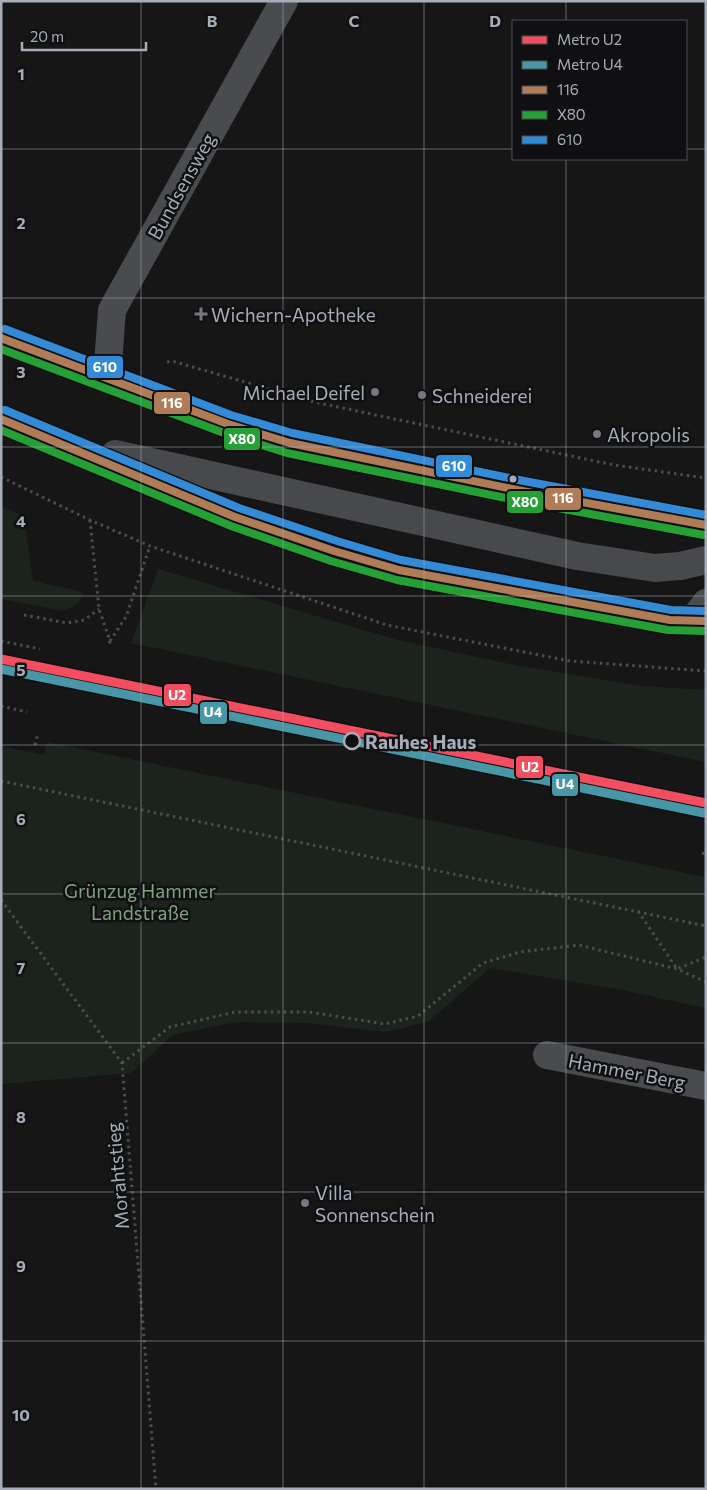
<svg xmlns="http://www.w3.org/2000/svg" width="707" height="1490" font-family="Commissioner,sans-serif">
<style>
.green{fill:#1b231c}
.lines{fill:none;stroke-linecap:round;stroke-linejoin:round}
.path{stroke:#4c4d50;stroke-width:3;stroke-dasharray:2.5 4;stroke-linecap:butt}
.minor{stroke:#494b4f;stroke-width:28}
.secondary{stroke:#48494d;stroke-width:28}
.bus-1-casing{stroke:#101012;stroke-width:11}
.bus-2-casing{stroke:#101012;stroke-width:11}
.bus-3-casing{stroke:#101012;stroke-width:11}
.bus-1{stroke:#b07c57;stroke-width:8}
.bus-2{stroke:#24a035;stroke-width:8}
.bus-3{stroke:#338bd7;stroke-width:8}
.metro-1-casing{stroke:#101012;stroke-width:12}
.metro-2-casing{stroke:#101012;stroke-width:12}
.metro-1{stroke:#f34d60;stroke-width:9}
.metro-2{stroke:#4897a6;stroke-width:9}
.grid{fill:none;stroke:#a6acb8;stroke-width:1;stroke-opacity:0.55}
.poi-dot{fill:#74787f;stroke:#101012;stroke-width:2}
.bus-dot{fill:#a6acb8;stroke:#101012;stroke-width:2}
.stop-dot{fill:#101012;stroke:#a6acb8;stroke-width:2.5}
.labels{text-anchor:middle;dominant-baseline:central;stroke-width:5;stroke-linejoin:round;paint-order:stroke}
.street-label{font-size:19px;fill:#a6acb8;stroke:#101012}
.poi-label{font-size:19px;fill:#a6acb8;stroke:#101012;text-anchor:start}
.stop-label{font-size:19px;font-weight:bold;fill:#a6acb8;stroke:#101012;text-anchor:start}
.park-label{font-size:19px;fill:#7ca47c;stroke:#101012}
.grid-label{font-size:16px;text-anchor:middle;font-weight:bold;fill:#a6acb8;stroke:#101012;stroke-width:5;stroke-linejoin:round;paint-order:stroke}
.line-badge{stroke:#101012;stroke-width:2}
.badge-label{font-size:14px;text-anchor:middle;font-weight:bold;fill:#fff}
</style>
<rect width="100%" height="100%" fill="#161616"/>
<g class="green">
<path d="M1,506l23,10 9,65 51,11 -6,11 -14,8 -63,-12z"/>
<path d="M158,569l240,71 121,26 123,20 64,4v72l-575,-119z"/>
<path d="M47,742l659,135v131l-85,-18 -131,-22 -62,54 -42,10 -79,-9 -71,-1 -63,13 -42,38 -130,11v-338l43,9z"/>
</g>
<g class="lines">
<g class="path">
<path d="M167,362l5,-1 142,41 300,63 92,13"/>
<path d="M1,477l89,43 60,26 237,79 183,36 136,10"/>
<path d="M90,520l9,89 11,32 -1,4"/>
<path d="M24,615l43,8 17,-3 15,-11"/>
<path d="M1,641l39,8"/>
<path d="M110,641l16,-24 24,-71"/>
<path d="M1,706l26,6"/>
<path d="M35,745l3,-12"/>
<path d="M1,781l705,145"/>
<path d="M702,853l4,1"/>
<path d="M1,900l121,163 34,426"/>
<path d="M638,911l39,58 29,-12"/>
<path d="M122,1063l48,-36 65,-15h74l76,12 33,-8 65,-53 37,-11 59,-7 98,24 29,13"/>
</g>
<g class="minor">
<path d="M107,378l5,-68 172,-309"/>
<path d="M693,620l13,-17"/>
<path d="M547,1055l159,31"/>
</g>
<g class="secondary">
<path d="M1,338l227,86 62,19 232,48 184,34"/>
<path d="M1,419l234,98 99,34 65,19 271,50 36,1"/>
<path d="M115,454l462,102 78,12 25,-2 26,-6"/>
</g>
<g class="bus-1-casing">
<g id="bus-1">
<path d="M1,338l227,86 62,19 232,48 184,34"/>
<path d="M1,419l234,98 99,34 65,19 271,50 36,1"/>
</g>
</g>
<g class="bus-2-casing">
<g id="bus-2">
<path d="M1,349l223,84 63,20 233,48 184,34"/>
<path d="M1,430l230,96 100,35 66,19 271,50 38,1"/>
</g>
</g>
<g class="bus-3-casing">
<g id="bus-3">
<path d="M5,329l226,86 61,18 232,48 182,34"/>
<path d="M5,410l234,98 98,33 64,19 270,50 35,1"/>
</g>
</g>
<use href="#bus-1" class="bus-1"/>
<use href="#bus-2" class="bus-2"/>
<use href="#bus-3" class="bus-3"/>
<g class="metro-1-casing">
<path id="metro-1" d="M1,659l705,144"/>
</g>
<g class="metro-2-casing">
<path id="metro-2" d="M1,669l703,144"/>
</g>
<use href="#metro-1" class="metro-1"/>
<use href="#metro-2" class="metro-2"/>
</g>
<path class="grid" d="M141,1v1488M283,1v1488M424,1v1488M566,1v20M1,149h512M686,149h20M566,159v1330M1,298h705M1,447h705M1,596h705M1,745h705M1,894h705M1,1043h705M1,1192h705M1,1341h705"/>
<g class="poi-dot">
<path d="M198.5 306.5h5v5h5v5h-5v5h-5v-5h-5v-5h5z"/>
<circle cx="375" cy="392" r="5"/>
<circle cx="422" cy="395" r="5"/>
<circle cx="597" cy="434" r="5"/>
<circle cx="305" cy="1203" r="5"/>
</g>
<circle class="bus-dot" cx="513" cy="479" r="4.5"/>
<circle class="stop-dot" cx="352" cy="741" r="8"/>
<g class="labels">
<g class="street-label">
<text transform="translate(181 186) rotate(-61)">Bundsensweg</text>
<text transform="translate(627 1071) rotate(11)">Hammer Berg</text>
<text transform="translate(117 1176) rotate(-95)">Morahtstieg</text>
</g>
<g class="poi-label">
<text x="211" y="314">Wichern-Apotheke</text>
<text x="365" y="392" text-anchor="end">Michael Deifel</text>
<text x="432" y="395">Schneiderei</text>
<text x="607" y="434">Akropolis</text>
<text x="315" y="1192">Villa<tspan x="315" dy="22">Sonnenschein</tspan></text>
</g>
<g class="stop-label">
<text x="365" y="741">Rauhes Haus</text>
</g>
<g class="park-label">
<text x="140" y="890">Grünzug Hammer<tspan x="140" dy="22">Landstraße</tspan></text>
</g>
</g>
<g class="grid-label">
<text x="212" y="27">B</text>
<text x="354" y="27">C</text>
<text x="495" y="27">D</text>
<text x="21" y="80">1</text>
<text x="21" y="229">2</text>
<text x="21" y="378">3</text>
<text x="21" y="527">4</text>
<text x="21" y="676">5</text>
<text x="21" y="825">6</text>
<text x="21" y="974">7</text>
<text x="21" y="1123">8</text>
<text x="21" y="1272">9</text>
<text x="21" y="1421">10</text>
</g>
<g class="line-badge">
<rect x="86" y="355" width="38" height="24" rx="5" fill="#338bd7"/>
<rect x="153" y="391" width="38" height="24" rx="5" fill="#b07c57"/>
<rect x="223" y="427" width="38" height="24" rx="5" fill="#24a035"/>
<rect x="435" y="454" width="38" height="24" rx="5" fill="#338bd7"/>
<rect x="544" y="487" width="38" height="24" rx="5" fill="#b07c57"/>
<rect x="506" y="490" width="38" height="24" rx="5" fill="#24a035"/>
<rect x="163" y="683" width="29" height="24" rx="5" fill="#f34d60"/>
<rect x="199" y="701" width="29" height="24" rx="5" fill="#4897a6"/>
<rect x="515" y="755" width="29" height="24" rx="5" fill="#f34d60"/>
<rect x="551" y="773" width="28" height="24" rx="5" fill="#4897a6"/>
</g>
<g class="badge-label">
<text x="105" y="372">610</text>
<text x="172" y="408">116</text>
<text x="242" y="444">X80</text>
<text x="454" y="471">610</text>
<text x="563" y="503">116</text>
<text x="525" y="507">X80</text>
<text x="177" y="700">U2</text>
<text x="213" y="717">U4</text>
<text x="530" y="772">U2</text>
<text x="565" y="789">U4</text>
</g>
<rect width="707" height="1490" fill="none" stroke="#a6acb8" stroke-width="5"/>
<rect x="512" y="20" width="175" height="140" fill="#101012" stroke="#4c4e54"/>
<rect x="522" y="36" width="25" height="8" fill="#f34d60" stroke="#4c4e54"/>
<text x="557" y="45" font-size="15" fill="#a6acb8">Metro U2</text>
<rect x="522" y="61" width="25" height="8" fill="#4897a6" stroke="#4c4e54"/>
<text x="557" y="70" font-size="15" fill="#a6acb8">Metro U4</text>
<rect x="522" y="86" width="25" height="8" fill="#b07c57" stroke="#4c4e54"/>
<text x="557" y="95" font-size="15" fill="#a6acb8">116</text>
<rect x="522" y="111" width="25" height="8" fill="#24a035" stroke="#4c4e54"/>
<text x="557" y="120" font-size="15" fill="#a6acb8">X80</text>
<rect x="522" y="136" width="25" height="8" fill="#338bd7" stroke="#4c4e54"/>
<text x="557" y="145" font-size="15" fill="#a6acb8">610</text>
<path d="M22 42v8h124v-8" fill="none" stroke="#a6acb8" stroke-width="2.5"/>
<text x="30" y="42" font-size="15" fill="#a6acb8" stroke="#101012" stroke-width="4" paint-order="stroke">20 m</text>
</svg>
